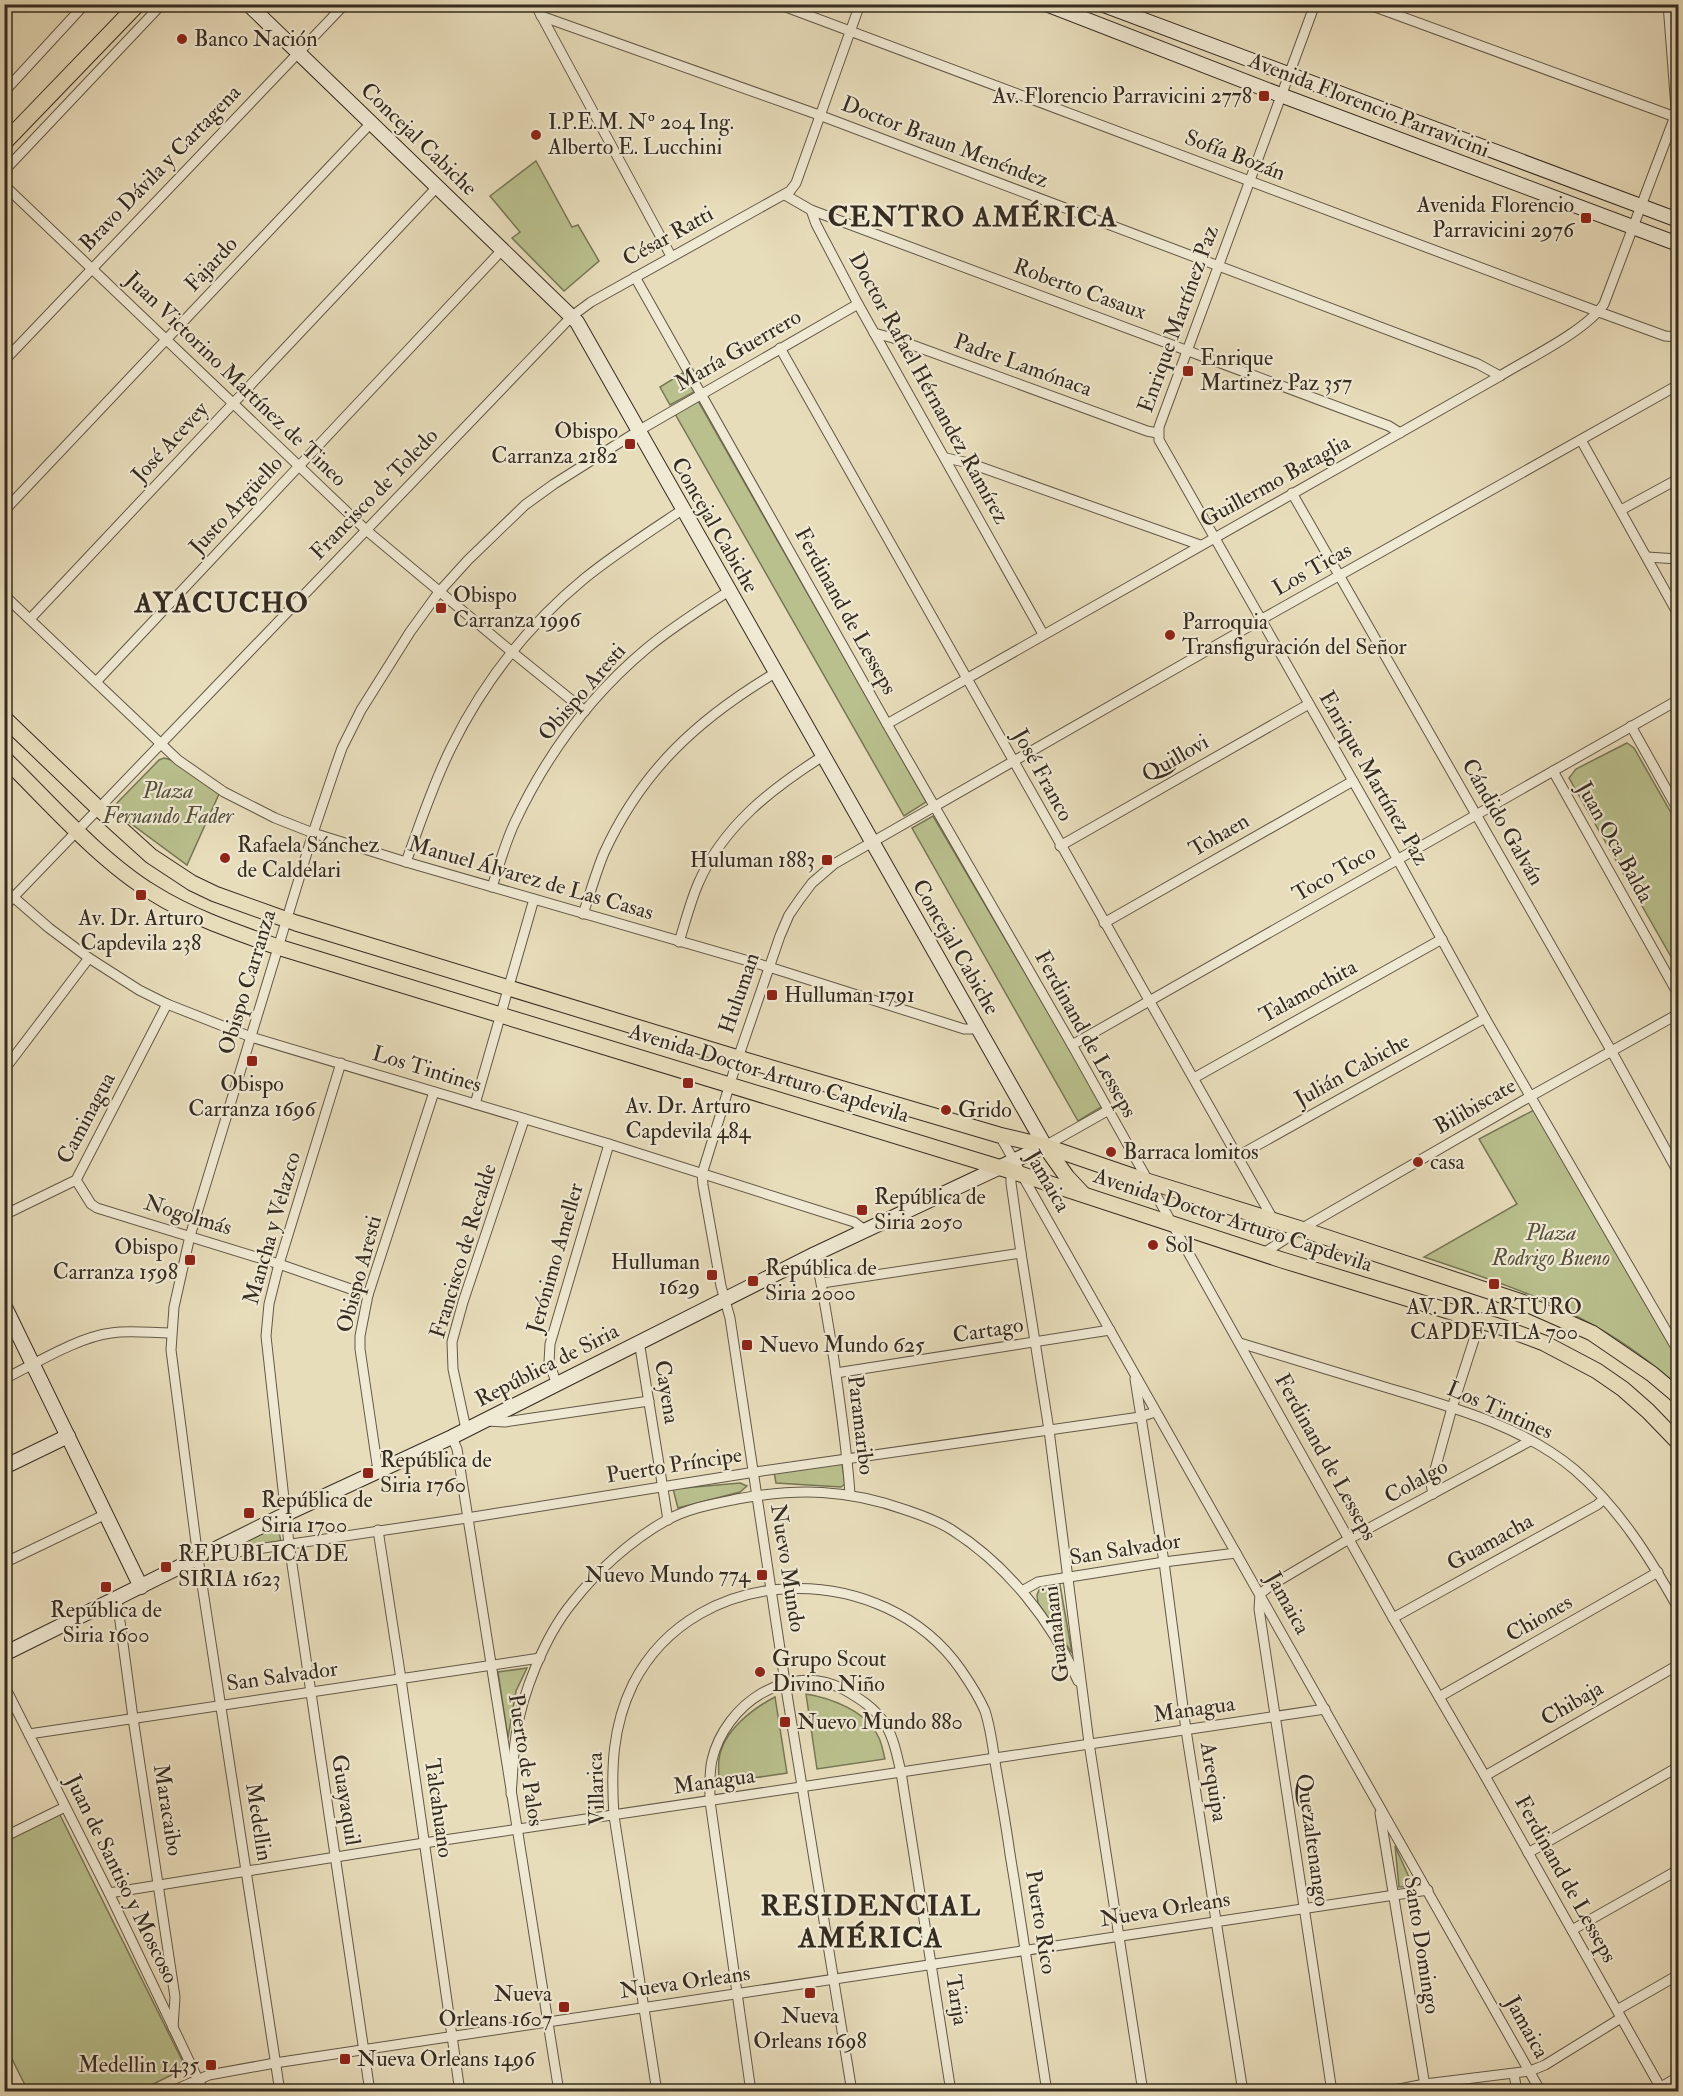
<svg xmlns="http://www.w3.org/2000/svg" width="1683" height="2096" font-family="'IM FELL Double Pica',serif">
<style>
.green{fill:#b9c08d;stroke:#777656;stroke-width:1.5}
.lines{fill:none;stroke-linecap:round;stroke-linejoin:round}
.minor-casing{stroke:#625847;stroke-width:11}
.secondary-casing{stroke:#352b20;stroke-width:16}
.primary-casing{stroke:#352b20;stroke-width:17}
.minor{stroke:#f0e9d3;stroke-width:9}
.secondary{stroke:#f0e9d3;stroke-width:14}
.primary{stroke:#e8ddbb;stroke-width:15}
.poi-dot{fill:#8f2418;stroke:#f0e9d3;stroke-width:2}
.labels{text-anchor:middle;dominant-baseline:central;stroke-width:4.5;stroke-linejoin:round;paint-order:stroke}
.poi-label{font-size:22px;fill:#352b20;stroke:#f0e9d3;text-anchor:start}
.street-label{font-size:22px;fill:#352b20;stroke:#f0e9d3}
.park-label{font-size:22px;font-style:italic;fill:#56503b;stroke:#f0e9d3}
.district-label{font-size:28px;font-weight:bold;letter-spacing:1.5px;fill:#352b20;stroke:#f0e9d3}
</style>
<rect width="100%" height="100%" fill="#e8ddbb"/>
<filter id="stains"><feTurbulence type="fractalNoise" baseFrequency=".00333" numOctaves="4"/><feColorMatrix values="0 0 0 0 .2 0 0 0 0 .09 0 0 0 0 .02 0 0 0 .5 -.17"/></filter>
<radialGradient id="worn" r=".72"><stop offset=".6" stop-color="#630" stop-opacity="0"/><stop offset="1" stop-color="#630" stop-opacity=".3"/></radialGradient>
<g class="green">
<path d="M536,161l36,66 6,-2 21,36 -35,30 -52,-53 8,-6 -30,-36z"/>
<path d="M684,372l10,20 -24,13 -10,-18z"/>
<path d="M698,401l226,397 2,4 -22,14 -230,-404z"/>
<path d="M1627,743l7,5 44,77v144l-109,-191 7,-9z"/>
<path d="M164,758l7,2 48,34 -32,71 -69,-51 -2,-6 1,-5 42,-43z"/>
<path d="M933,816l170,290 -25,15 -166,-293z"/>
<path d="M1534,1110l144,249v28c-11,-12 -25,-22 -38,-32 -65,-48 -140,-73 -216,-98l93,-53 -38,-65z"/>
<path d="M842,1463l3,21 -4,3 -65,-4 -2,-11z"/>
<path d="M740,1483l7,3 -7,6 -62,16 -5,-19z"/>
<path d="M277,1524l4,17 -50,7z"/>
<path d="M1060,1585l12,68 -34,-50 -1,-8 2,-5z"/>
<path d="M527,1668l-11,23 -8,47 -10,-66z"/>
<path d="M806,1694c25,4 60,17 72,42 4,7 5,16 7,23l-68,10z"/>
<path d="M775,1697l12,76 -68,10c0,-7 -1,-16 0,-24 4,-28 33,-50 56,-62z"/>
<path d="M59,1813l127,255 -47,23h-111l-23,-46v-204z"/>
<path d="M1395,1846l18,40 -14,1z"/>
</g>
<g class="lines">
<g class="minor-casing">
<g id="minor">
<path d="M535,4l136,252"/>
<path d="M778,4l821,308 66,24 13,1"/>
<path d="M1315,4l-156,423v13l239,420 87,158 193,333"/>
<path d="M1367,4l311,114"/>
<path d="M541,16l278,99 659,249 22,12"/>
<path d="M4,92l81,-88"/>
<path d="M4,171l158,-167"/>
<path d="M4,185l362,345 146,122 73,59"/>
<path d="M785,195l26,15 5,14 42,80 185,330"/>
<path d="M811,210l578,216 11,7"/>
<path d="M635,277l252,447 185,321 321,573 92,158 178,316"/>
<path d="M874,333l19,5 254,93 10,2"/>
<path d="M780,348l494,873"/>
<path d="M4,361l341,-357"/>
<path d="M1581,440l97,174"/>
<path d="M946,458l23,5 231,82"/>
<path d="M1292,493l320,559 66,120"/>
<path d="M1621,510l57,-31"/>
<path d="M4,511l367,-388"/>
<path d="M1647,557l31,2"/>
<path d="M4,595l174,165 46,32 51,26 38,15 93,29 363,105 195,62h14"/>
<path d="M30,619l408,-433"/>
<path d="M96,682l407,-433"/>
<path d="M887,724l613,-348c29,-18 86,-45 104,-72l71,-188 1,-8 -8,-104"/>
<path d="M1631,726l47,84"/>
<path d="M1553,771l125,223"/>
<path d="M1060,846l249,-142"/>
<path d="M406,862c14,-38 27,-78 45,-114 32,-65 78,-124 134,-170 31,-25 64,-46 97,-68"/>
<path d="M492,887c7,-21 13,-44 23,-65 31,-66 75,-126 131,-173 26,-22 55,-40 83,-58"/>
<path d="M4,889l45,39 40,30 50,32 28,14 84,33 358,107 245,78 12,9"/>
<path d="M4,907l568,-591 19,-14 199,-111 6,-8 64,-179"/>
<path d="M583,914c7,-20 13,-42 21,-61 38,-83 94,-134 171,-180"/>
<path d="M1104,923l249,-142"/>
<path d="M679,942c6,-19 11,-39 19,-58 25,-58 73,-95 125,-128"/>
<path d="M1072,1045l606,-345"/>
<path d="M341,1063l-62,201 -10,40 -3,32 23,208 81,548"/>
<path d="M4,1070l85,-112"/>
<path d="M1194,1078l248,-139"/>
<path d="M475,1104l59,-205"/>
<path d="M1000,1136l541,956"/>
<path d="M1045,1146l62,-35"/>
<path d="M1238,1156l247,-138"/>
<path d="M1011,1171v12l10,70 28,177 40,313 54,349"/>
<path d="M76,1180l15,24 6,4 182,56 89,31"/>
<path d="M4,1215l72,-35 91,-176"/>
<path d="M815,1254c8,35 13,70 19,106 6,44 13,89 16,134"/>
<path d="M1262,1254l39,-25 230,-133 147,-82"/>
<path d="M822,1283l199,-30"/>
<path d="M639,1341l29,179"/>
<path d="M1240,1343c49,15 99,30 148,45 64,19 135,38 187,82 44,38 75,88 103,138"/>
<path d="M836,1373l274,-43"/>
<path d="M4,1379c31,-15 74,-42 107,-46 19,-3 40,0 60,0"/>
<path d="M1135,1379l29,183 22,168 57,362"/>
<path d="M556,1382l-7,-20 1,-18 59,-200"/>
<path d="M486,1421l19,1 144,-21"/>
<path d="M466,1429l-13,-60 -1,-27 11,-40 61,-182"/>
<path d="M452,1437l5,12 102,643"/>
<path d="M378,1471l-18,-122v-13l8,-41 66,-203"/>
<path d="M1433,1494l-2,-10 21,-76 28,-87"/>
<path d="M378,1530l23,149 59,413"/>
<path d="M210,1556l257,-38 288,-46 385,-55 15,-5"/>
<path d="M4,1563l102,-49"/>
<path d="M1022,1591l16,-9 126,-20 72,-9"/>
<path d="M117,1599l16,119 42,279 -2,31"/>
<path d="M1393,1618l204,-113 7,-6"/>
<path d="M4,1685l105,208 95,199"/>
<path d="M1439,1697l219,-125"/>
<path d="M29,1734l511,-76"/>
<path d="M1485,1776l193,-111"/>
<path d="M511,1794c2,-19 2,-40 5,-59 6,-42 29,-99 56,-132 25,-32 59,-63 95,-83 22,-12 46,-16 70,-21 61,-11 110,-10 169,11 15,5 32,11 46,20 55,35 100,91 126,151"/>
<path d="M1380,1813l46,279"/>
<path d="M4,1837l61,-30"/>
<path d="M1528,1853l150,-86"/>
<path d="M109,1893l315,-50 901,-134"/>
<path d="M1572,1930l106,-60"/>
<path d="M1617,2010l61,-35"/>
<path d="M1514,2074l3,18"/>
<path d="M4,2079l7,13"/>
<path d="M1661,2087l17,-10"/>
<path d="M170,2092l39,-17 66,-12 1153,-173"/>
<path d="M280,2092l-82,-534 -27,-208 3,-43 16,-71 123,-403 22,-65 7,-20 19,-38 49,-78 29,-40 29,-32 57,-55 29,-21 84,-53 220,-127"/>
<path d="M657,2092l-43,-276c-3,-46 -2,-89 19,-132 64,-125 251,-125 328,-14 9,13 18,27 24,41 6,18 8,39 11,57 5,29 10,57 14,86 13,79 25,158 37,238"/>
<path d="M751,2092l-41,-291c0,-13 -1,-28 2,-41 13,-56 77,-99 131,-71 16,9 32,19 42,35 9,14 12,32 16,48l50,320"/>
<path d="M852,2092l-67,-410 -55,-364 -9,-32 -18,-101 -1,-11 36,-116 42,-122 9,-21 11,-16 12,-16 22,-19 428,-245 416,-234"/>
<path d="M1332,2092l-73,-483 1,-15 10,-8 79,-47 181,-98"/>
<path d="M1384,2092l41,-8 105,-13 15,-6 76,-47"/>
</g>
</g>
<g class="secondary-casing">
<g id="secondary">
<path d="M1046,4l237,92 395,148"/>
<path d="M1101,4l577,216"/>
<path d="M4,1305l137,282"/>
<path d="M4,1467l64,-31"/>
<path d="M4,1654l282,-140 166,-77 363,-183 230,-108 -468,-824 -329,-318"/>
</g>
</g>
<g class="primary-casing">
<g id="primary">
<path d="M4,143l134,-139"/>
<path d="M4,718l94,90 53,48 41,27 23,11 81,29 442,135 261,77 46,11 102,35 154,48 221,73 70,31 60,41 26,22"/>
<path d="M4,758c45,44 96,103 149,135 38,24 83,39 125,54l733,224 271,89 222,68 40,15 53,28 26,18 25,22 30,31"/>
<path d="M1045,1146l22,31 15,16"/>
</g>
</g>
<use href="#minor" class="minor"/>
<use href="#secondary" class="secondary"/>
<use href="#primary" class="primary"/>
</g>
<g class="poi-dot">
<circle cx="182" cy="39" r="6"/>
<rect x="1258" y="90" width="12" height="12" rx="3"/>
<circle cx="536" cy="135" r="6"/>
<rect x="1580" y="212" width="12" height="12" rx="3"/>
<rect x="1182" y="365" width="12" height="12" rx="3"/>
<rect x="624" y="438" width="12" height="12" rx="3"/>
<rect x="435" y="602" width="12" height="12" rx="3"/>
<circle cx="1170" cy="635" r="6"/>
<circle cx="225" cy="858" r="6"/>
<rect x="821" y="854" width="12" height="12" rx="3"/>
<rect x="135" y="889" width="12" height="12" rx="3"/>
<rect x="766" y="989" width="12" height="12" rx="3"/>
<rect x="246" y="1055" width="12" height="12" rx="3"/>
<rect x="682" y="1077" width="12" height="12" rx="3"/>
<circle cx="946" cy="1110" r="6"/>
<circle cx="1111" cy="1152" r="6"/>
<circle cx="1418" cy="1162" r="6"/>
<rect x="856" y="1204" width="12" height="12" rx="3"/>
<circle cx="1153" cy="1245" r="6"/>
<rect x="184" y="1254" width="12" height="12" rx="3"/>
<rect x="706" y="1269" width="12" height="12" rx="3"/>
<rect x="747" y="1275" width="12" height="12" rx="3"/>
<rect x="1488" y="1278" width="12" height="12" rx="3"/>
<rect x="741" y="1339" width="12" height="12" rx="3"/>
<rect x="362" y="1467" width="12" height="12" rx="3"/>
<rect x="243" y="1507" width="12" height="12" rx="3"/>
<rect x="160" y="1561" width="12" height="12" rx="3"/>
<rect x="756" y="1569" width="12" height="12" rx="3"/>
<rect x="100" y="1581" width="12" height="12" rx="3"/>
<circle cx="760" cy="1672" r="6"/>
<rect x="779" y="1716" width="12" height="12" rx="3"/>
<rect x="804" y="1987" width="12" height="12" rx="3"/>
<rect x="558" y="2001" width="12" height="12" rx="3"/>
<rect x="339" y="2053" width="12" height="12" rx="3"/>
<rect x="205" y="2059" width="12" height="12" rx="3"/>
</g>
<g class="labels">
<g class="poi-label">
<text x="194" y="39">Banco Nación</text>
<text x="1252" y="96" text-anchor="end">Av. Florencio Parravicini 2778</text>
<text x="548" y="122">I.P.E.M. Nº 204 Ing.<tspan x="548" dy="25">Alberto E. Lucchini</tspan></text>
<text x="1574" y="205" text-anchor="end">Avenida Florencio<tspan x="1574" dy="25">Parravicini 2976</tspan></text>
<text x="1200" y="358">Enrique<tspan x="1200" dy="25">Martinez Paz 357</tspan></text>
<text x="618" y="431" text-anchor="end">Obispo<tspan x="618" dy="25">Carranza 2182</tspan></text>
<text x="453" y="595">Obispo<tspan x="453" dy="25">Carranza 1996</tspan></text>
<text x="1182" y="622">Parroquia<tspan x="1182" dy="25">Transfiguración del Señor</tspan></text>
<text x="237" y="845">Rafaela Sánchez<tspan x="237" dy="25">de Caldelari</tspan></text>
<text x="815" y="860" text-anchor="end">Huluman 1883</text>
<text x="141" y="918" text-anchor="middle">Av. Dr. Arturo<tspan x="141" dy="25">Capdevila 238</tspan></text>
<text x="784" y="995">Hulluman 1791</text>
<text x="252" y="1084" text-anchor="middle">Obispo<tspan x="252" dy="25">Carranza 1696</tspan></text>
<text x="688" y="1106" text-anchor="middle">Av. Dr. Arturo<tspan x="688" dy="25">Capdevila 484</tspan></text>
<text x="958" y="1110">Grido</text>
<text x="1123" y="1152">Barraca lomitos</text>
<text x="1430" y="1162">casa</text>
<text x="874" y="1197">República de<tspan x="874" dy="25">Siria 2050</tspan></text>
<text x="1165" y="1245">Sol</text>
<text x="178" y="1247" text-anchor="end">Obispo<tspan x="178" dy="25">Carranza 1598</tspan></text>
<text x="700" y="1262" text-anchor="end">Hulluman<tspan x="700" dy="25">1629</tspan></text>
<text x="765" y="1268">República de<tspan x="765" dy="25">Siria 2000</tspan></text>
<text x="1494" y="1307" text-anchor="middle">AV. DR. ARTURO<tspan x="1494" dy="25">CAPDEVILA 700</tspan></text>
<text x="759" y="1345">Nuevo Mundo 625</text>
<text x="380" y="1460">República de<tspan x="380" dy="25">Siria 1760</tspan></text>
<text x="261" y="1500">República de<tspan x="261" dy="25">Siria 1700</tspan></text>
<text x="178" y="1554">REPUBLICA DE<tspan x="178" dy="25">SIRIA 1623</tspan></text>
<text x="750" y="1575" text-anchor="end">Nuevo Mundo 774</text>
<text x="106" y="1610" text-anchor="middle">República de<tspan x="106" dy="25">Siria 1600</tspan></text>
<text x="772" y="1659">Grupo Scout<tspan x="772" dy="25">Divino Niño</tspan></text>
<text x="797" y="1722">Nuevo Mundo 880</text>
<text x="552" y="1994" text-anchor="end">Nueva<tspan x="552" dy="25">Orleans 1607</tspan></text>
<text x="810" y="2016" text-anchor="middle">Nueva<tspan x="810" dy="25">Orleans 1698</tspan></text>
<text x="357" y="2059">Nueva Orleans 1496</text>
<text x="199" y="2065" text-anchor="end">Medellin 1435</text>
</g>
<g class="street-label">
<text transform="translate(1369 105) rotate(21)">Avenida Florencio Parravicini</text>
<text transform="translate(419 139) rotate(44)">Concejal Cabiche</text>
<text transform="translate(945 142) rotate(21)">Doctor Braun Menéndez</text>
<text transform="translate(1235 155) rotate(21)">Sofía Bozán</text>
<text transform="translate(160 168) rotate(-46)">Bravo Dávila y Cartagena</text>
<text transform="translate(668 236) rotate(-29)">César Ratti</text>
<text transform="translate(211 264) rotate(-47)">Fajardo</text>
<text transform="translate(1080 289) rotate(20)">Roberto Casaux</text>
<text transform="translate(1178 319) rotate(-70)">Enrique Martínez Paz</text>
<text transform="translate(738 350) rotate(-30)">María Guerrero</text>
<text transform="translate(1023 365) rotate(20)">Padre Lamónaca</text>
<text transform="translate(236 379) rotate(44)">Juan Victorino Martínez de Tineo</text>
<text transform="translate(929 388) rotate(61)">Doctor Rafael Hérnandez Ramírez</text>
<text transform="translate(170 442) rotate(-47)">José Acevey</text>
<text transform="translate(1275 481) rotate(-29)">Guillermo Bataglia</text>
<text transform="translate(374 494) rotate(-46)">Francisco de Toledo</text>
<text transform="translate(236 505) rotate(-47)">Justo Argüello</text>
<text transform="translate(715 525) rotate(60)">Concejal Cabiche</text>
<text transform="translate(1312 569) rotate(-29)">Los Ticas</text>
<text transform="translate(846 611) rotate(61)">Ferdinand de Lesseps</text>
<text transform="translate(582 692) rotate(-49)">Obispo Aresti</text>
<text transform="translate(1175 758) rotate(-30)">Quillovi</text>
<text transform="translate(1043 775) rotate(61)">José Franco</text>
<text transform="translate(1374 778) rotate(60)">Enrique Martínez Paz</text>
<text transform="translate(1503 822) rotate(60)">Cándido Galván</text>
<text transform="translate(1219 835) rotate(-30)">Tohaen</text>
<text transform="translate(1615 842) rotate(61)">Juan Oca Balda</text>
<text transform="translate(1334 873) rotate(-30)">Toco Toco</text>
<text transform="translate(531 878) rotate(16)">Manuel Álvarez de Las Casas</text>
<text transform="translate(956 947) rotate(60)">Concejal Cabiche</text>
<text transform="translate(247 982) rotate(-73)">Obispo Carranza</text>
<text transform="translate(1308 991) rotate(-29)">Talamochita</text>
<text transform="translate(739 993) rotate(-71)">Huluman</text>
<text transform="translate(1086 1034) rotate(61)">Ferdinand de Lesseps</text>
<text transform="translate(427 1069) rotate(17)">Los Tintines</text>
<text transform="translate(1352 1070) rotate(-29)">Julián Cabiche</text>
<text transform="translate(769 1073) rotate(17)">Avenida Doctor Arturo Capdevila</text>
<text transform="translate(1475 1106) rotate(-30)">Bilibiscate</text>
<text transform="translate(86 1118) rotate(-62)">Caminagua</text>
<text transform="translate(1048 1181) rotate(60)">Jamaica</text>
<text transform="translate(188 1215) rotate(17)">Nogolmás</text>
<text transform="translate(1233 1220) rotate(18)">Avenida Doctor Arturo Capdevila</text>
<text transform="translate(272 1228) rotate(-74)">Mancha y Velazco</text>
<text transform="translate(463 1251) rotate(-73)">Francisco de Recalde</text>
<text transform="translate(555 1258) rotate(-74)">Jerónimo Ameller</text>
<text transform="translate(359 1274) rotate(-75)">Obispo Aresti</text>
<text transform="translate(988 1330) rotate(-9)">Cartago</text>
<text transform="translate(547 1365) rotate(-27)">República de Siria</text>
<text transform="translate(667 1392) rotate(81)">Cayena</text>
<text transform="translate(1500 1410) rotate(24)">Los Tintines</text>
<text transform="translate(861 1425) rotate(83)">Paramaribo</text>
<text transform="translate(1326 1457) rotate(61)">Ferdinand de Lesseps</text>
<text transform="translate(674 1465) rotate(-9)">Puerto Príncipe</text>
<text transform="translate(1416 1481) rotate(-29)">Colalgo</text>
<text transform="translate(1490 1542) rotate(-29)">Guamacha</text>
<text transform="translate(1125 1549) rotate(-9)">San Salvador</text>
<text transform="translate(788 1568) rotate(81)">Nuevo Mundo</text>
<text transform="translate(1288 1603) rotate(61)">Jamaica</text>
<text transform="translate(1539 1618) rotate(-30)">Chiones</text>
<text transform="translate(1056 1634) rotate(-97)">Guanahani</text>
<text transform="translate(282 1676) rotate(-8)">San Salvador</text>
<text transform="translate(1572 1703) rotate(-30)">Chibaja</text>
<text transform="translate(1194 1709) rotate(-8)">Managua</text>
<text transform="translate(526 1760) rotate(81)">Puerto de Palos</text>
<text transform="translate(714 1781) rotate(-8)">Managua</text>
<text transform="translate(1214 1782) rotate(81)">Arequipa</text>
<text transform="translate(596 1789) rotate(-92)">Villarica</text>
<text transform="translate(346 1800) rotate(81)">Guayaquil</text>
<text transform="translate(439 1808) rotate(82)">Talcahuano</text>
<text transform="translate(168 1810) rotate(81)">Maracaibo</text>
<text transform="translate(259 1822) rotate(81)">Medellin</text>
<text transform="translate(1313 1840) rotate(82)">Quezaltenango</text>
<text transform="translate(122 1879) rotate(64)">Juan de Santiso y Moscoso</text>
<text transform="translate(1566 1879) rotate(61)">Ferdinand de Lesseps</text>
<text transform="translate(1165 1909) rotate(-9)">Nueva Orleans</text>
<text transform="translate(1041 1922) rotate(81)">Puerto Rico</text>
<text transform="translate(1422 1945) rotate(81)">Santo Domingo</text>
<text transform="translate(685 1982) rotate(-8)">Nueva Orleans</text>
<text transform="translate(957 2000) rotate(81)">Tarija</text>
<text transform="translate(1527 2027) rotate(61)">Jamaica</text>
</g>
<g class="park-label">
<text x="168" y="791">Plaza<tspan x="168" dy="25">Fernando Fader</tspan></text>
<text x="1551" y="1233">Plaza<tspan x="1551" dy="25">Rodrigo Bueno</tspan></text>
</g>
<g class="district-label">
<text x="973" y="217">CENTRO AMÉRICA</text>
<text x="222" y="603">AYACUCHO</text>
<text x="871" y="1906">RESIDENCIAL<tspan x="871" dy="32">AMÉRICA</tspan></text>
</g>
</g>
<rect width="1683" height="2096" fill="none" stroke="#e8ddbb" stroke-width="24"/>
<rect x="6" y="6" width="1671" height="2084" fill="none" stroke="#352b20" stroke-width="3"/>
<rect x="12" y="12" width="1659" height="2072" fill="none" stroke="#352b20" stroke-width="1.5"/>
<rect width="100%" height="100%" filter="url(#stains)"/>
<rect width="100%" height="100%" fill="url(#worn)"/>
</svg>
